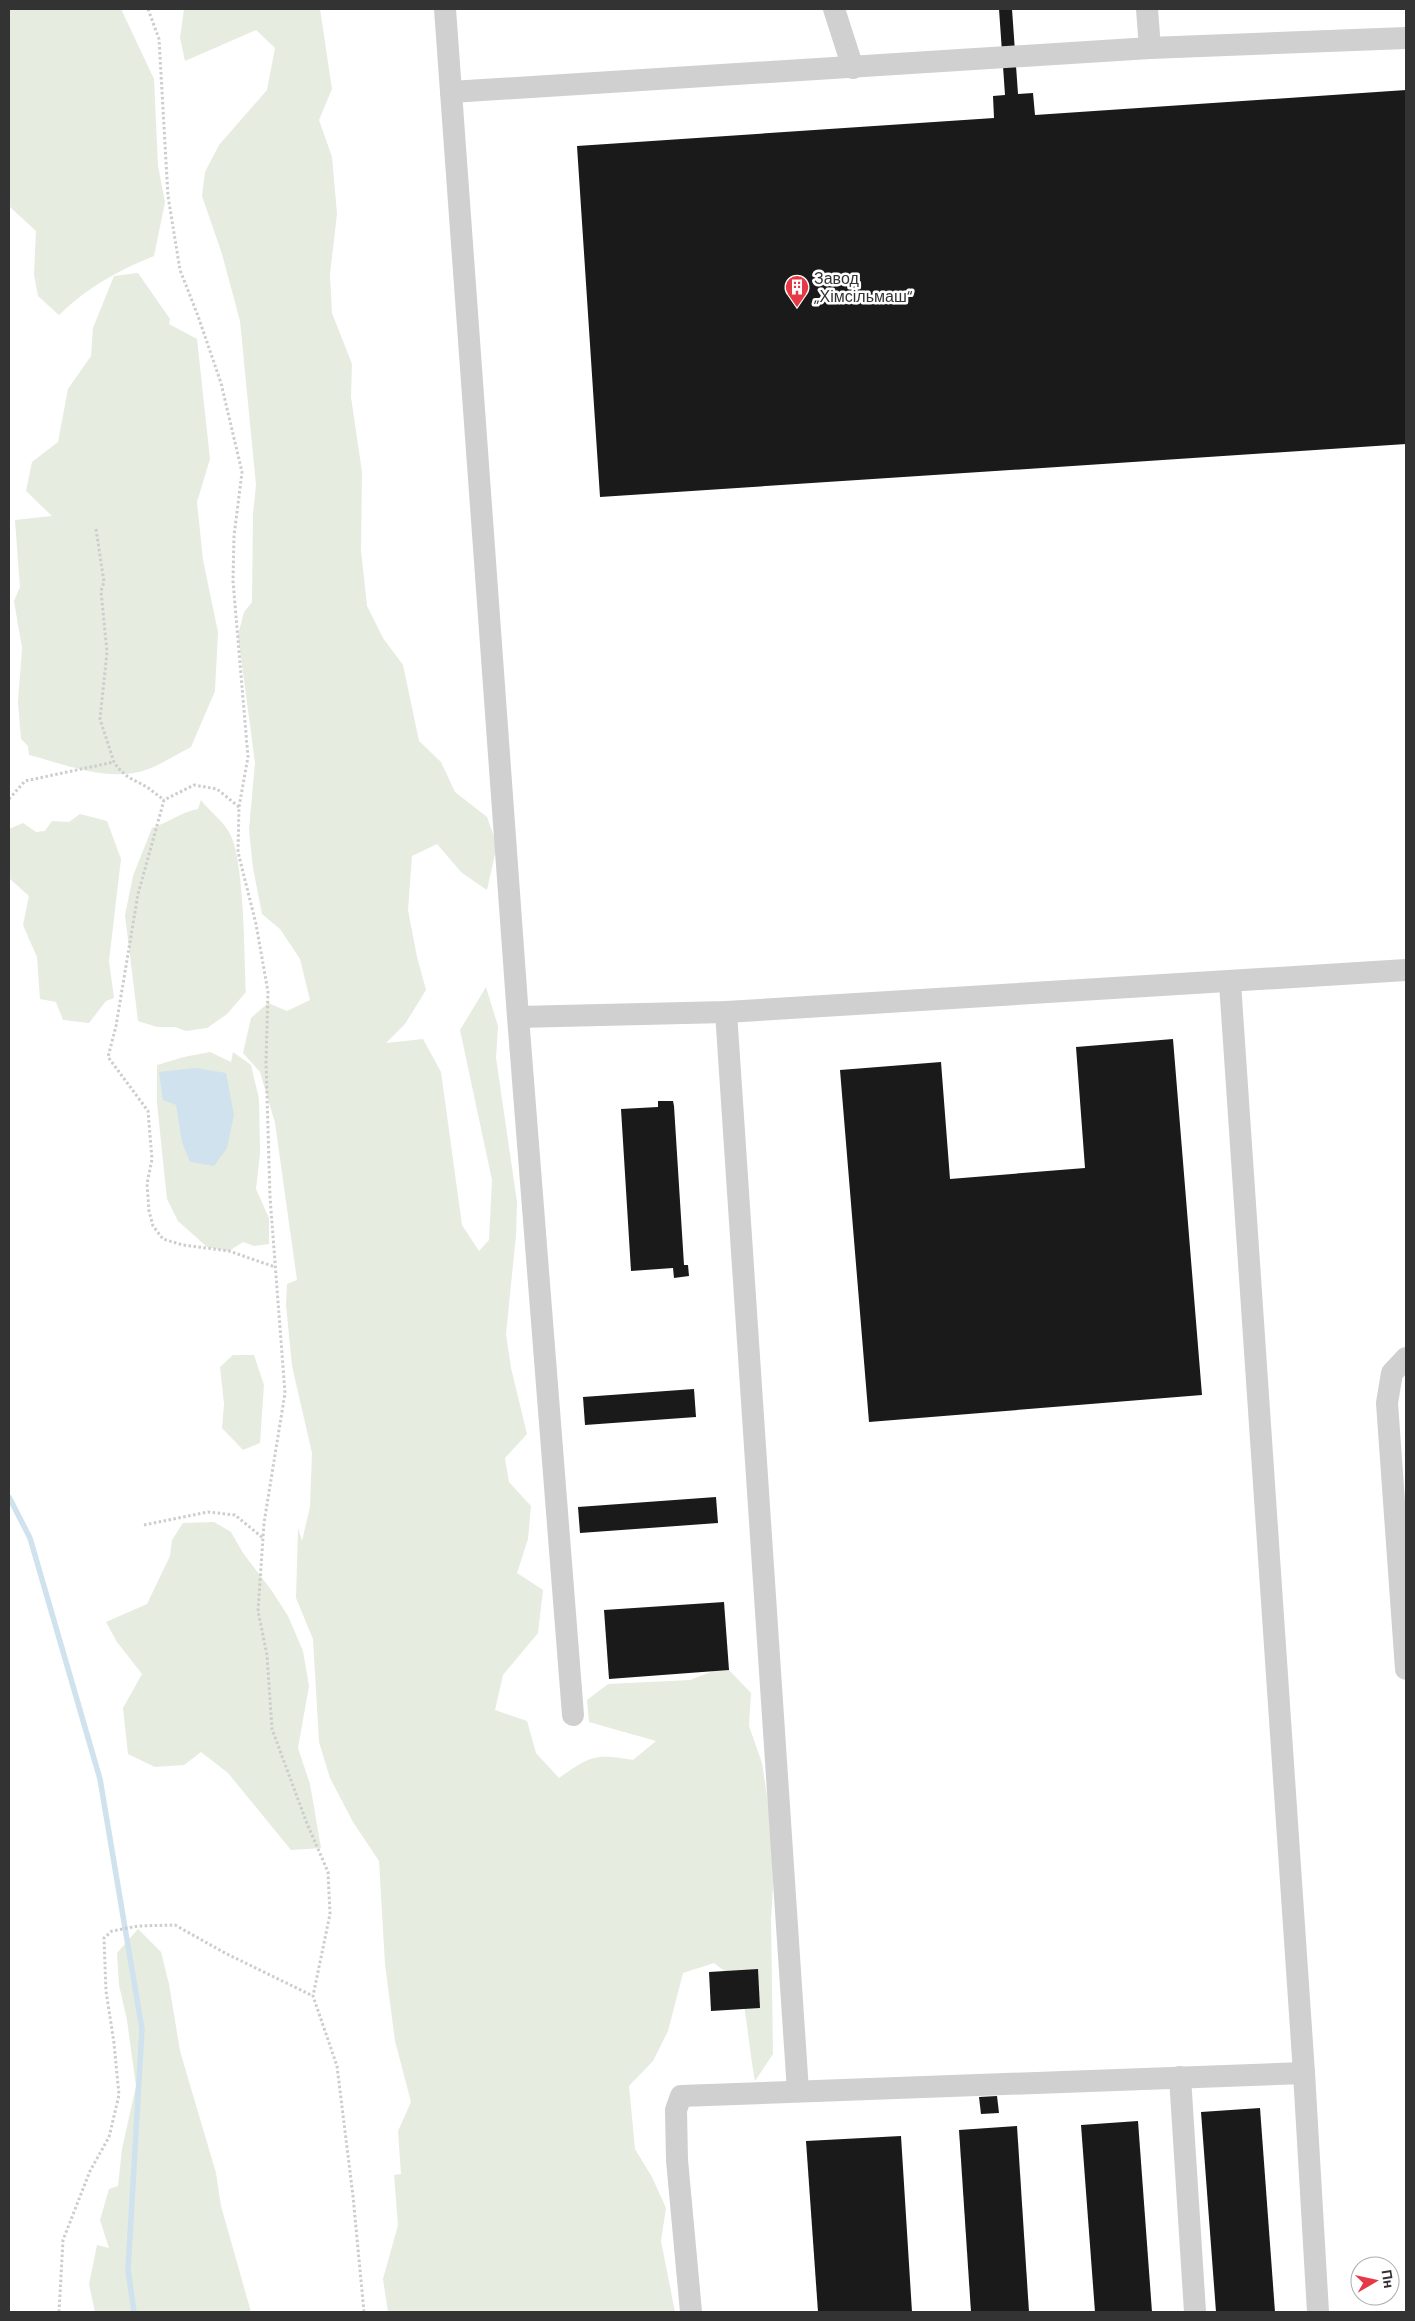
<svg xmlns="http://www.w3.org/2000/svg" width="1415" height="2321" font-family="'DM Sans',sans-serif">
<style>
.green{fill:#e6ecdf}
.water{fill:#cfe2ee}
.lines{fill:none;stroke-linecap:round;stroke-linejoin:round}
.stream{stroke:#cfe2ee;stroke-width:5.5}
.building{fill:#1a1a1a}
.path{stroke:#cdcdcd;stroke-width:3;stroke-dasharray:2.5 2.5;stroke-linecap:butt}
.minor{stroke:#d0d0d0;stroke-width:22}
.labels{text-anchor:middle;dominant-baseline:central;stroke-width:5;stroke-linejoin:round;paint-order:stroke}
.poi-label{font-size:16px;fill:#333;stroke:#fff;text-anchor:start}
</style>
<rect width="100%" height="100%" fill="#fff"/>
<g class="green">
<path d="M9,9h112l33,70 4,87 7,36 -11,54c-37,15 -66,31 -95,59l-21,-19 -4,-21 2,-44 -27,-25z"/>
<path d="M184,9h136l12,80 -13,31 13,37 5,57 -7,60 2,39 20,51 -1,33 11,75 -1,78 6,56 16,32 20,27 16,76 22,21 14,30 32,25 10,28 -10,45 -25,-17 -25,-29 -25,12 -4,54 9,47 9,33 -21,34 -19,19 37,-4 18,33 21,153 17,26 10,-11 3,-60 -32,-150 26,-43 12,39 -2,32 21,144 -1,33 -10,99 5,34 16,66 -22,24 4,24 22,24 -3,33 -11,34 26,17 -5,43 -35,42 -8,35 32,11 9,32 23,25c31,-22 36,-25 74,-18l23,-19 -67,-19 -2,-22 21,-16 82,-4 39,-15v5l22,23 -2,33 13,37 10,66 1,58 -2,33 2,134 -18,27c-6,-32 -8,-65 -15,-98l-26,-20 -31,10 -15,58 -15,30 -24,25 6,63 17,28 14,31 -5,33 14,71h-287l-5,-33 15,-54 -4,-50 7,-1 -3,-43 13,-29 -16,-61 -10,-77 -6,-103 -26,-39 -23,-44 -11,-36 -6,-103 -17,-41 2,-70 4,13 8,-34 2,-54 -20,-87 -6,-61 1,-21 10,-4 -22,-157 -15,-51 -17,-19 8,-35 17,-15 19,8 23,-11 -10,-41 -20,-30 -18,-15 -9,-46 -4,-39 6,-66 -17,-128 6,-23 8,-10 1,-88 3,-29 -16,-164 -18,-67 -20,-58 3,-24 14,-27 48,-55 8,-42 -19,-18 -71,31 -5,-23z"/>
<path d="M138,273l32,46 -1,5 28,15 13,120 -13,43 6,58 15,72 -3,59 -24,56c-16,8 -35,21 -52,25 -37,8 -75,-8 -110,-17l-1,-9 -7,-7 -3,-37 4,-54 -8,-47 6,-14 -5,-67 37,-4 -26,-25 6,-29 26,-20 10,-53 23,-33 2,-28 21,-52z"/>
<path d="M201,800c8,11 20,19 28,32 16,27 15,125 17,160l-19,22 -20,14 -21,3 -11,-4h-18l-19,-6 -13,-106 8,-39 19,-48c16,-5 29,-16 46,-19z"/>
<path d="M80,814l27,7 14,38 -12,102 5,37 -8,3 -17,22 -26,-3 -7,-18 -16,-3 -3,-42 -14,-32 6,-29 -20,-18v-49l14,-6 13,9 9,-1 7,-10 17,1z"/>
<path d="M210,1052l21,10 2,-10 18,13 8,34 1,54 -4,36 13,29v26l-15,2 -11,-4 -14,9 -22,-4 -29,-26 -11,-22 -10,-96v-38l27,-8z"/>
<path d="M233,1355h21l10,30 -4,58 -17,7 -21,-22 2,-24 -4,-37z"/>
<path d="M214,1522l17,10 12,21 29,38 16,25 15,35 6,35 -11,62 12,36 11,64 -30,2 -63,-77 -27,-21 -17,13 -29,2 -27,-13 -5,-46 19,-34 -25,-32 -11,-20 41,-18 23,-48 2,-16 11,-17z"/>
<path d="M138,1929l23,23 8,32 11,67 36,122 5,33 30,106h-156l-6,-28 8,-39 12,3 -9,-28 9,-31 9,-3 4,-37 14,-63 -9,-66 -8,-35 -2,-32z"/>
</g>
<path class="water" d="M196,1068l30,5 8,42 -7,33 -13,18 -24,-4 -8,-20 -6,-37 -13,-5 -4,-28z"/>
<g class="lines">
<path class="stream" d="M9,1497l21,41 70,241 42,250 -14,241 6,42"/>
</g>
<g class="building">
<path d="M999,9h13l6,85 15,-1 2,22 371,-25v354l-806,53 -23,-351 417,-28 -1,-22 12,-1z"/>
<path d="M1173,1039l29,356 -333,27 -29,-352 101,-8 9,117 135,-11 -9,-121z"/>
<path d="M658,1101h15l1,5 10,159h4l1,11 -15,2 -1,-10 -42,3 -10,-162 37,-2z"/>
<path d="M694,1389l2,28 -111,8 -2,-28z"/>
<path d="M716,1497l2,26 -138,10 -2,-26z"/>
<path d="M724,1602l5,68 -120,9 -5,-69z"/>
<path d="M758,1969l2,39 -49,3 -2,-39z"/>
<path d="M997,2096l2,17 -18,1 -2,-17z"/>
<path d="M1260,2108l15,204h-59l-15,-200z"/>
<path d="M1138,2121l14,191h-57l-14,-187z"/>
<path d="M1017,2126l12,186h-58l-12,-182z"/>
<path d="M901,2136l11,176h-94l-12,-171z"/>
</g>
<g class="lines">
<g class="path">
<path d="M148,9l11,30 9,157 12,74 18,46 23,67 21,89 -8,64 -1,45 15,176 -9,50 -1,45 18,72 12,68 -2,69 4,136 15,196 -21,130 -6,88 9,44 5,74 34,92 22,51 2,42 -17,82 24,70 16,130 11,116"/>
<path d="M96,529l8,53 -3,9 6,61 -7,67 14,43 4,6 10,9 19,10 17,13"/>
<path d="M9,799l16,-18 89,-19"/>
<path d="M239,807l-22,-18 -23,-4 -30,15 -26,94 -22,132 -8,31 40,54 4,48 -5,25 2,27 4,15 10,13 20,6 46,6 46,16"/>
<path d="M144,1525l64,-13 27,3 28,23"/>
<path d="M59,2312l4,-72 27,-69 19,-34 10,-42 -5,-52 -8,-52 -2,-53 8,-7 26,-5 37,-1 50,28 88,43"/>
</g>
<g class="minor">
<path d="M445,9l73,1008 55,698"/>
<path d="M834,9l19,59"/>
<path d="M1147,9l3,39"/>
<path d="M451,92l699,-44 256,-10"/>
<path d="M1230,983l74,1090 14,239"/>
<path d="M726,1012l72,1079"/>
<path d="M518,1017l208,-5 680,-42"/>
<path d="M1406,1358l-14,15 -5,30 19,266"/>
<path d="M1180,2077l15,235"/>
<path d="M691,2312l-14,-152 -1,-50 5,-14 623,-23"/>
</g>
</g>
<defs>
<g id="building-pin" transform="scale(1.25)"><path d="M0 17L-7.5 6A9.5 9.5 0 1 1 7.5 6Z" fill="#e63946" stroke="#fff"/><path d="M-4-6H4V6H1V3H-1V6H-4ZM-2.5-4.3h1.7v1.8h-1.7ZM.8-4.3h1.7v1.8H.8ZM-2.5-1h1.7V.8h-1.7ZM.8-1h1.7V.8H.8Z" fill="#fff"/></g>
</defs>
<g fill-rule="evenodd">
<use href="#building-pin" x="797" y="287"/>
</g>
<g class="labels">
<g class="poi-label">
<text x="814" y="278">Завод<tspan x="814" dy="18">„Хімсільмаш“</tspan></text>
</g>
</g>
<rect width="1415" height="2321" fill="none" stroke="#333333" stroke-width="20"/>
<g transform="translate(1375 2281) rotate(81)"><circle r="24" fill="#ffffff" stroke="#adadad"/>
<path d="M0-4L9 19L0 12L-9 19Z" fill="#e63946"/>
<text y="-8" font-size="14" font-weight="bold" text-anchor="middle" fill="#333333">Пн</text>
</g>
</svg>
